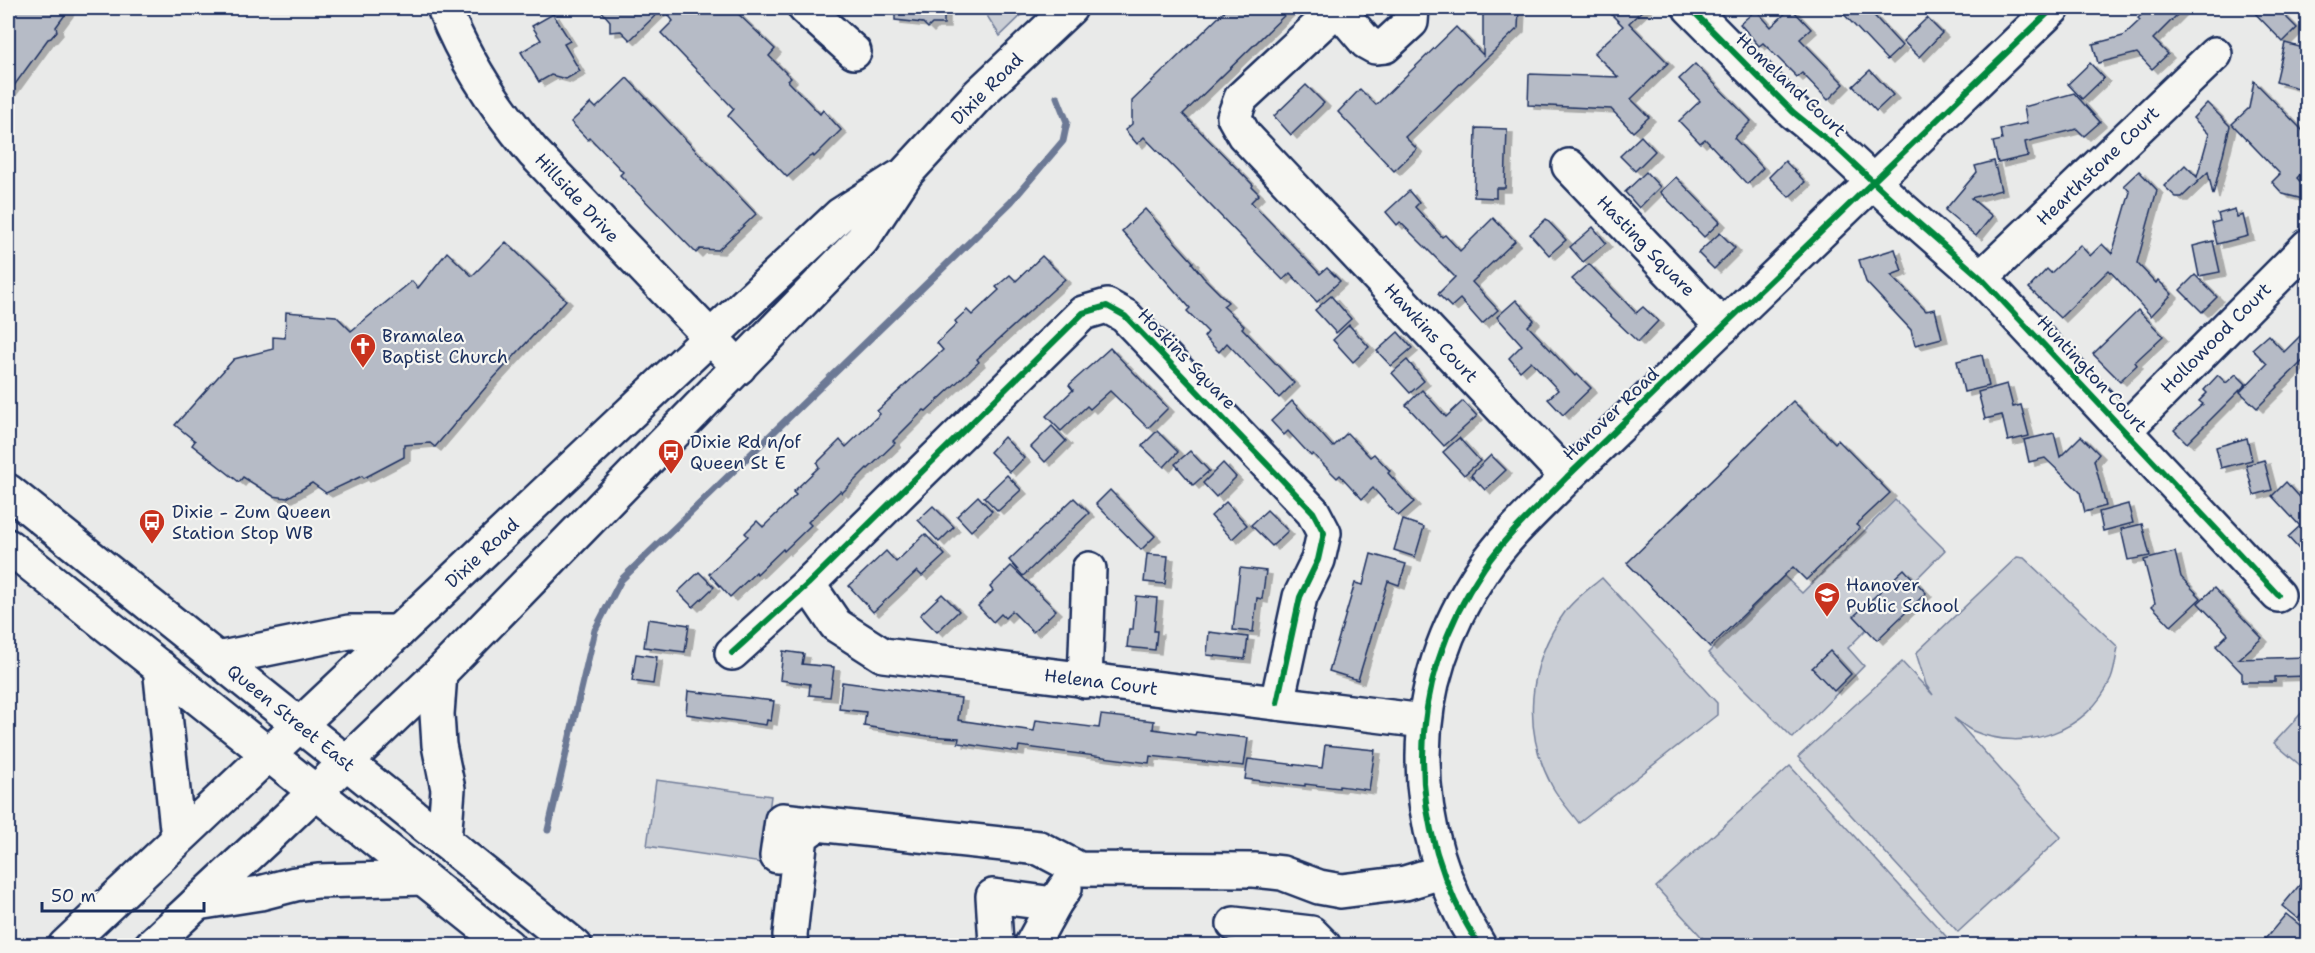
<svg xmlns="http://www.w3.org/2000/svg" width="2315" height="953" font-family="'Shantell Sans',sans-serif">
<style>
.green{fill:#caced5;stroke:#727e9a;stroke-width:1.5}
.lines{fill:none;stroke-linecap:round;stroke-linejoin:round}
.stream{stroke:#6c7995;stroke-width:7}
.building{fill:#b6bbc6;stroke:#1b2f5e;stroke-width:1.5;filter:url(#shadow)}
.minor-casing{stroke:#1b2f5e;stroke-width:38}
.major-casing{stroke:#1b2f5e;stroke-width:38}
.minor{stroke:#f6f6f2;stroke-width:33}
.major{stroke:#f6f6f2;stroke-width:33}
.cycleway-casing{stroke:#f6f6f2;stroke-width:10}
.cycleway{stroke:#00873e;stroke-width:6}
.labels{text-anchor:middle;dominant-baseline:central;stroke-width:4.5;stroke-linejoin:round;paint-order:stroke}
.street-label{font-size:18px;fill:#1b2f5e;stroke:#f6f6f2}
.poi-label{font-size:18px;fill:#1b2f5e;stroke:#f6f6f2;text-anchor:start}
</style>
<defs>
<filter id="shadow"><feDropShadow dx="6" dy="4" stdDeviation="0" flood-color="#0004"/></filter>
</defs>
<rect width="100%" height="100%" fill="#e9eae9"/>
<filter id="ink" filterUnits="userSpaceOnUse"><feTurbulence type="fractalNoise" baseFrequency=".0167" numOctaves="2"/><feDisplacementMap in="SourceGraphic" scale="12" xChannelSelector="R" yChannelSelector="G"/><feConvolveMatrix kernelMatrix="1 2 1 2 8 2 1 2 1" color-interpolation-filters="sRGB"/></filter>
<g filter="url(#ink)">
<g class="green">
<path d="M982,8h47l-29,28z"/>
<path d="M1895,500l50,50 -97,98 16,18 -71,72 -85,-85 76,-77 18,17z"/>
<path d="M2017,557l7,1 94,89c-2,10 -3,22 -7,32 -23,53 -87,74 -138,52 -7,-3 -13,-9 -19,-13l107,119 -103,95 -160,-175 104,-95 31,33 -7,-10 -10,-32z"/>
<path d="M1602,578l115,125v12l-138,108c-9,-12 -20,-24 -27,-37 -31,-57 -24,-123 13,-174 9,-13 25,-24 37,-34z"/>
<path d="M2307,707v64l-33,-28z"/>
<path d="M1790,766l164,179h-245l-53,-58z"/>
<path d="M656,780l115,16 -9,67 -115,-17z"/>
</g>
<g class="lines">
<path class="stream" d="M548,830l47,-200 26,-50 390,-378 52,-61 4,-19 -10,-25"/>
</g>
<g class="building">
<path d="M8,8h62l-14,19 1,4 -6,7 -3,1 -40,55z"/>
<path d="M599,8h133l43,41 -6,7 22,22 -3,3 32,33 3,-4 18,20 -27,27 -1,-2 -4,2 -22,20 -59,-61 6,-7 -73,-76 12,-12 -10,-13 -33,32 -9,-9 -11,1v-11z"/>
<path d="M895,8h53l-4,3v13h-12l-4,4 -5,-5 -28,-3z"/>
<path d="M1228,8h64l-109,106 70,71 -1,2 7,7 -8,8 69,72 7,-6 13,13 -23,21 -27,-29 -7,7 -139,-143 -7,7 -12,-14 7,-6v-23z"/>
<path d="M1483,8h36l-1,20 -113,109 12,12 -23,22 -56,-59 22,-23 16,16 80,-78 27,28z"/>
<path d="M1605,8h40l-16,15 39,40 -37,36 18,18 -16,15 -22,-23 -83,-4 1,-31 89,3 -24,-24 29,-27z"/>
<path d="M1791,8l20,21 -11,10 44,45 -16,16 -26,-27 -5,4 -34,-34 -4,3 -19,-22 16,-14 15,17z"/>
<path d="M1838,8h29l35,38 -15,14z"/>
<path d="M2149,8h35l-31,31 15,15 -16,15 -15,-16 -39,10 -5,-19 30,-8 17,-16 -2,-2z"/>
<path d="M2250,8h27l20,20 -14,14z"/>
<path d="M553,14l17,27 -6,3 16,27 -14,8 -15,-4 -12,7 -18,-30 20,-12 -9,-14z"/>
<path d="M1927,18l15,15 -23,24 -16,-16z"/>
<path d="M2285,43l22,6v19l-5,21 -26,-7z"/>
<path d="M2090,63l14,15 -22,21 -14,-15z"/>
<path d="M1695,64l56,57 -17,17 29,30 -16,16 -42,-45 -5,4 -21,-22 21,-20 -21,-22z"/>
<path d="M1870,70l23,25 -17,16 -23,-25z"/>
<path d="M627,78l129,136 -38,36 -18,-1 -4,4 -76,-78 3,-3 -33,-34 -2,2 -17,-18 20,-19 5,5z"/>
<path d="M2254,81l53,54v32l-10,11 10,11v11l-24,-6 -11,-12 8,-8 -48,-50 17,-16z"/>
<path d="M1306,85l18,18 -33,32 -17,-19z"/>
<path d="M2074,93l26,29 -16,14 -7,-7 -52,13 3,14 -30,7 -5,-21 9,-2 -2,-11 27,-6 -3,-16z"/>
<path d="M2207,103l23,23 -17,69 -5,-23 -26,25h-6l-12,-11 21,-21 12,12 12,-43 -16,-16z"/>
<path d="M1476,128l31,1 -2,59h-9v10l-22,-1z"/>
<path d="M1641,136l14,15 -20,20 -15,-15z"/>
<path d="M1785,161l20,21 -16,15 -20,-20z"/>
<path d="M1994,161l7,29 -30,8 21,18 -16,20 -31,-26 32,-38 -2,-6z"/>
<path d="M2139,171l18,19 -20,73 19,20 2,-3 14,14 -21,22 -42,-46 -49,48 -31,-30 18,-19 4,4 29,-28 10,11 12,-12 10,10 18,-62 -6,-7z"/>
<path d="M1646,172l14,15 -21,21 -14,-16z"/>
<path d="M1676,177l44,45 -16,15 -44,-45z"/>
<path d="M1409,191l10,12 -4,4 27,30 3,-2 15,16 33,-33 22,23 -43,41 26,28 -16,14 -22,-25 -9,8 -13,-13 17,-17 -55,-55 -3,3 -11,-13z"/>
<path d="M1145,209l48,53 -1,1 11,14 25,25 -5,4 21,20 -2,2 52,55 -15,15 -52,-55 -8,9 -15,-15 4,-5 -21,-21 3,-3 -68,-77z"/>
<path d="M2235,209l2,8 6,-2 5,21 -31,8 -5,-21 8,-2 -2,-7z"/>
<path d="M1546,219l20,21 -17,15 -19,-21z"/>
<path d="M1593,227l13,16 -23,19 -13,-15z"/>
<path d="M1720,233l15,15 -21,21 -16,-16z"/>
<path d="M2213,241l7,31 -21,4 -6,-30z"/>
<path d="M506,242l60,58 -74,80 -57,67 -5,-4 -26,2v12l-40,21 -2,-2 -36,17 -14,-10 -25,15 -14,-2 -30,-19 -4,5 -47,-37 3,-4 -20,-16 59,-66 39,-10v-12l12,1 1,-26 50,4 15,15 61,-50 6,7 29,-36 25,24z"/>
<path d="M1895,249l7,22 -11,4 35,36 9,-2 7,29 -27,7 -4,-15 -45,-48 -7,-22z"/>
<path d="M1042,256l23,23 -88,80 2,3 -53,49 -2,-1 -31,31 2,2 -27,26 -1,-1 -25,25 -2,-2 -32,31 3,3 -27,26 -1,-2 -26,25 -1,-2 -26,25 -21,-23 39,-38 -3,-3 12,-12 6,6 33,-32 -3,-3 26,-25 -2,-4 23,-23 6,7 34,-33 -3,-3 66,-61 -6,-7 20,-19 -2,-3 12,-11 5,5 27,-25 -3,-3 14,-12 6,6z"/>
<path d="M1589,264l47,49 7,-6 15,14 -20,21 -66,-63z"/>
<path d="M2195,275l22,22 -15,15 -22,-22z"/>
<path d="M1331,296l20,23 -15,14 -21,-23z"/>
<path d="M1516,300l18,20 -6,6 47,50 2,-2 14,14 -28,27 -15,-16 10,-9 -27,-29 -11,10 -11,-13 13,-13 -25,-28z"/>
<path d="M2138,310l25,26 -28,26 2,3 -17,16 -27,-27z"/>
<path d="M1349,325l20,22 -16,15 -20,-22z"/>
<path d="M2307,329v28l-30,29 1,1 -21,21 -17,-16 27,-28 -15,-15 16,-14 16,17z"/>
<path d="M1398,332l14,16 -21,18 -14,-15z"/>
<path d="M1110,348l58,60 -20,20 -38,-37 -20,18 -3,-3 -26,25 -15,-15 27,-26 -4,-5z"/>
<path d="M1982,355l7,31 -25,6 -7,-31z"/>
<path d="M1407,360l17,21 -14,12 -18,-20z"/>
<path d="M2236,374l10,10 -59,59 -13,-13 29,-26 -4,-3 8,-8 -3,-3 14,-15 8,8z"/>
<path d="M2007,384l6,23 8,-2 8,31 -21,5 -6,-26 -17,4 -7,-27z"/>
<path d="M1422,390l24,27 17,-16 14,15 -33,30 -38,-41z"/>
<path d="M1292,401l41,46 14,-14 23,24 4,-3 16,17 -2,2 26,29 -16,14 -25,-28 -11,11 -22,-24 -3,3 -24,-24 -2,2 -23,-25 -4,4 -13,-14z"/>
<path d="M1793,401l42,42 3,-3 52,53 -34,32 4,3 -54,52 -13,-13 -83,80 -83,-84z"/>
<path d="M1052,426l14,15 -21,21 -14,-15z"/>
<path d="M1157,431l21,21 -14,15 -22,-21z"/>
<path d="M2054,433l6,24 21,-21 18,18 -5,6 12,46 -21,6 -5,-20 -35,-34 -16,4 -5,-22z"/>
<path d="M1004,437l20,21 -14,14 -20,-20z"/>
<path d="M1459,438l21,23 -16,14 -21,-23z"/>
<path d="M2247,438l5,22 -31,8 -5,-21z"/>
<path d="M1190,451l19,20 -16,14 -18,-21z"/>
<path d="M1491,455l15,15 -21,20 -14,-15z"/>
<path d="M2264,460l8,30 -18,5 -8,-30z"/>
<path d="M1223,463l13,14 -20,20 -13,-14z"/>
<path d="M1007,475l14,15 -23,21 -14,-14z"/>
<path d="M2286,482l21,23v53l-19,-21 12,-11 -28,-30z"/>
<path d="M1110,490l45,46 -14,14 -45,-46z"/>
<path d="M978,496l14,15 -21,20 -14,-15z"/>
<path d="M1074,498l15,15 -66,63 -14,-16z"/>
<path d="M1226,502l21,23 -15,14 -21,-23z"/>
<path d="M2128,504l5,19 -30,8 -4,-19z"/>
<path d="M933,506l21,21 -15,15 -21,-22z"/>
<path d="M1267,510l21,21 -16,15 -21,-21z"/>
<path d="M1403,520l21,7 -9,30 -21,-7z"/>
<path d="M2142,524l8,32 -22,4 -7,-31z"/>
<path d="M925,534l20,21 -23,21 -5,-5 -44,41 -24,-26 37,-35 10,11z"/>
<path d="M2175,552l6,25 20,21 -30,28 -19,-20 3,-3 -11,-43z"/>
<path d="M1147,554l21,2 -3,28 -21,-2z"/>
<path d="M1371,554l35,10 -7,21 -11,-4 -30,99 -29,-9 26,-88 8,2z"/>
<path d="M1011,566l45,44 -23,22 -21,-21 -7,7 -4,-4 -8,8 -15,-16 15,-15 -3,-4z"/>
<path d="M1240,568l26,3 -4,28 -5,-1 -4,34 -20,-2z"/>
<path d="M1904,569l22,24 -49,47 -23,-24z"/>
<path d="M699,572l15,15 -21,20 -15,-15z"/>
<path d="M2214,588l48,50 -23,21 68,-2v19l-32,1v5h-33v-9l-26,-27 12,-12 -30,-31z"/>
<path d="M942,594l17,17 -22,21 -17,-17z"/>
<path d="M1136,596l21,2 -3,33h3l-2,19 -28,-3 2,-18h4z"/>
<path d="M648,619l41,6 -4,27 -41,-5z"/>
<path d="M1209,632l39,5 -3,22 -38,-4z"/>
<path d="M783,651l21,3 -2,10 32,3 -4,30 -21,-2 1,-11 -30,-4z"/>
<path d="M1830,651l21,23 -17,17 -22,-23z"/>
<path d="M636,654l21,3 -4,27 -21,-3z"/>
<path d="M842,682l119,16 -3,22 76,11 2,-11 63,8 2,-13 53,6 -1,8 42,6 1,-3 52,6 -4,28 -94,-10 -1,7 -130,-17 -1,6 -60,-9 1,-5 -31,-2 -64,-10 2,-14 -27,-3z"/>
<path d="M688,691l86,10 -3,20 -4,-1 -1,5 -80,-11z"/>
<path d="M1325,745l50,5 -6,40 -30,-4v2l-34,-4v2l-60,-7 3,-20 74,9z"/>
<path d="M2307,876v31l-9,12 -16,-13z"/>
<path d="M2286,914l21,17v8l-5,6h-42z"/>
</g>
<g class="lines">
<g class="minor-casing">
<g id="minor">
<path d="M444,8c21,53 52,100 89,144l206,215"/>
<path d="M805,8l49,44"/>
<path d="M1338,8l-97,90 -7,19 10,18 323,342"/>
<path d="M1690,8l103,104 42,34 65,61 81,71 297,317"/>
<path d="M1338,9l28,33 9,5 10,-1 26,-24 1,-14"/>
<path d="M1569,166l154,161"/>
<path d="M1981,278l234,-224"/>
<path d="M2125,430l183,-184"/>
<path d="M808,584l28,41 47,30 541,66"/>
<path d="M732,653l76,-69 275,-271 24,-7 18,10 188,196 11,21 -6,27 -18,37 -23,106"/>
<path d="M1085,681l4,-112"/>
<path d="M777,856l5,-36 35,4"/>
<path d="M1234,924l77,9 13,13"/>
<path d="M791,946l-1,-11 11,-99 16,-12 222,24 40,21 175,1 28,3 37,14 22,4 64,-8 36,-11"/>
<path d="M999,946l-3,-2 -3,-48 61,8"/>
<path d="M1031,946l23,-42 11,-16"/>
<path d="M1479,946c-75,-123 -76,-258 5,-378 23,-34 55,-62 83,-91l486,-469"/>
</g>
</g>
<g class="major-casing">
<g id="major">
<path d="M8,491l567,455"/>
<path d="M8,546l500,400"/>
<path d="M217,659l132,-27h49"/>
<path d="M160,667l18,171"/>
<path d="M440,673l-3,41 2,31 9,44 -4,52"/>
<path d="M197,903l63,-10 35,-9 23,-3 105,-3"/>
<path d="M65,946l775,-731 58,-37"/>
<path d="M151,946l120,-112 169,-161 422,-433 45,-68 72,-78 91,-86"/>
</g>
</g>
<use href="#minor" class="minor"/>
<use href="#major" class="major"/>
<g class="cycleway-casing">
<g id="cycleway">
<path d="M1690,8l103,104 42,34 65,61 81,71 297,317"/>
<path d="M732,653l76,-69 275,-271 24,-7 18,10 188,196 11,21 -6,27 -18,37 -23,106"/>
<path d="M1479,946c-75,-123 -76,-258 5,-378 23,-34 55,-62 83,-91l486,-469"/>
</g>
</g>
<use href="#cycleway" class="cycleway"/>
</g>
</g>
<defs>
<g id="church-pin" transform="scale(1.35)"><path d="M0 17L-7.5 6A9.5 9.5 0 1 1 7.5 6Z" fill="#c8321e" stroke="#f6f6f2"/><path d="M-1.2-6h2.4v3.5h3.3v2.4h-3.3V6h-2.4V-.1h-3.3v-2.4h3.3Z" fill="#fff"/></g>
<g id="bus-pin" transform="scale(1.35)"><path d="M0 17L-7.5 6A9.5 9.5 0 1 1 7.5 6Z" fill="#c8321e" stroke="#f6f6f2"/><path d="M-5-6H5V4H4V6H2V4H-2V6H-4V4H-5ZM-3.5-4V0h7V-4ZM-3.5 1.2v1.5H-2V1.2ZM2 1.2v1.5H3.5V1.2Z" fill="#fff"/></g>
<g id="school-pin" transform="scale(1.35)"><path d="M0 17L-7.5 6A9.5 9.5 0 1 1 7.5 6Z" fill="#c8321e" stroke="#f6f6f2"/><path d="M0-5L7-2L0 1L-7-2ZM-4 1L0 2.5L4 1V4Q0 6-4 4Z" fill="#fff"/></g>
</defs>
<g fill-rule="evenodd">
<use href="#church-pin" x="363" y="346"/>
<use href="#bus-pin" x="671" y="452"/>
<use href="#bus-pin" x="152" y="522"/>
<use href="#school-pin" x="1827" y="595"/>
</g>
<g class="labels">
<g class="street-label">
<text transform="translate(1791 85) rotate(43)">Homeland Court</text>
<text transform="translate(987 89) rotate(-45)">Dixie Road</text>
<text transform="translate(2098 166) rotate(-44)">Hearthstone Court</text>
<text transform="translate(577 198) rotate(47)">Hillside Drive</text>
<text transform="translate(1646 246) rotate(46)">Hasting Square</text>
<text transform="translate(1431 333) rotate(47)">Hawkins Court</text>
<text transform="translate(2216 338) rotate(-45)">Hollowood Court</text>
<text transform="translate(1187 359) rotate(46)">Hoskins Square</text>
<text transform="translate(2092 374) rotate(47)">Huntington Court</text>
<text transform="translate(1611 414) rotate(-44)">Hanover Road</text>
<text transform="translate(482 553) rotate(-43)">Dixie Road</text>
<text transform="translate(1101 682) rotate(7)">Helena Court</text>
<text transform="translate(291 718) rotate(39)">Queen Street East</text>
</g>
<g class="poi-label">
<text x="382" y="336">Bramalea<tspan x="382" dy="21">Baptist Church</tspan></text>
<text x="690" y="442">Dixie Rd n/of<tspan x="690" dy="21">Queen St E</tspan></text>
<text x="172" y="512">Dixie - Zum Queen<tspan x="172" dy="21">Station Stop WB</tspan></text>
<text x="1846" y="585">Hanover<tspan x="1846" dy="21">Public School</tspan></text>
</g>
</g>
<rect width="2315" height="953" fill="none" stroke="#f6f6f2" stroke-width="30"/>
<rect x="15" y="15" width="2285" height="923" fill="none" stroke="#1b2f5e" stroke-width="2" filter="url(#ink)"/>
<path d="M42 902v9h162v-9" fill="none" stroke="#1b2f5e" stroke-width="3"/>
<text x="51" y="902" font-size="18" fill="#1b2f5e" stroke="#f6f6f2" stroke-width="4.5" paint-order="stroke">50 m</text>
</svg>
